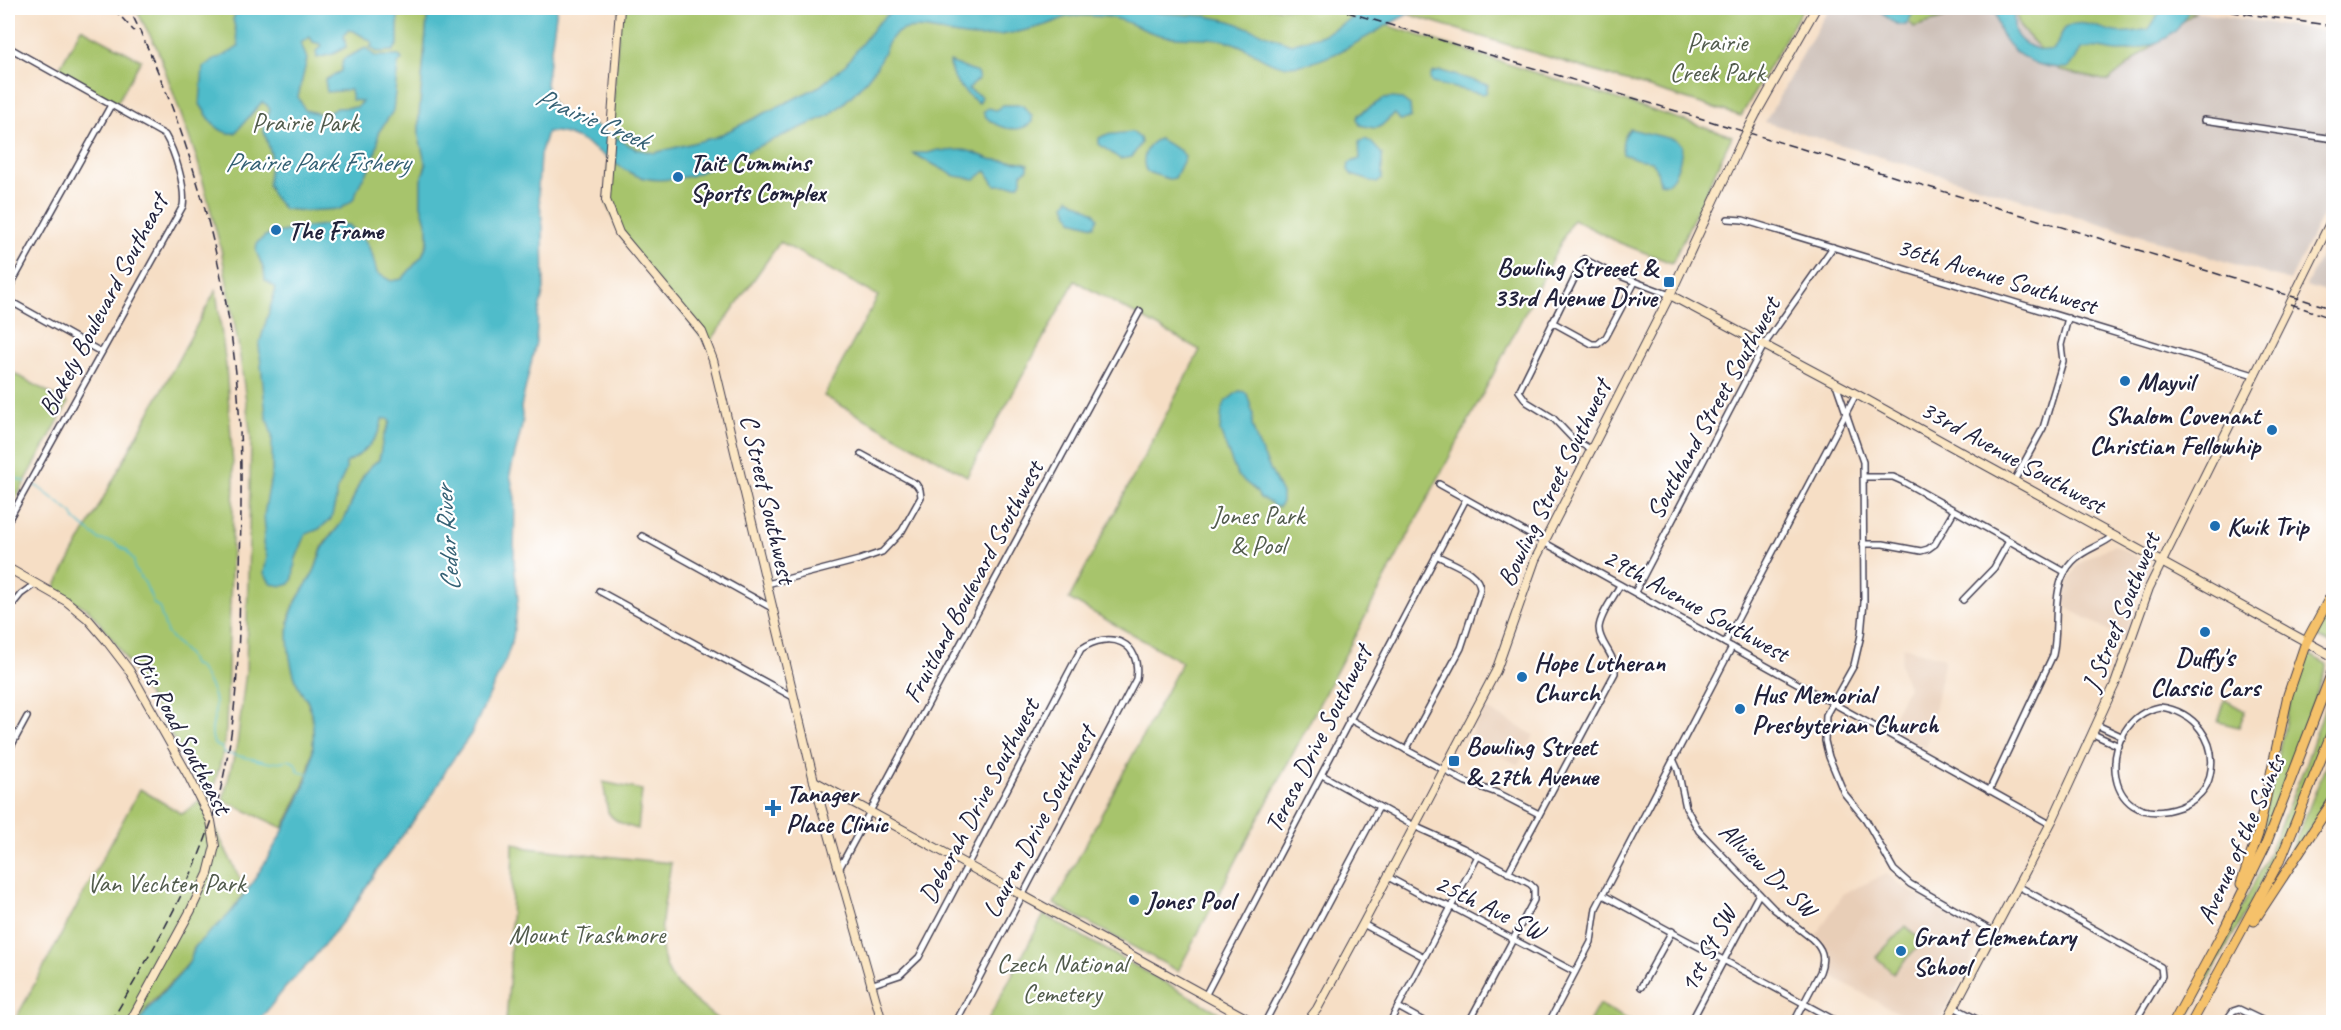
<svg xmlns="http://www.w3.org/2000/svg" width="2341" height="1030" font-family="Caveat,sans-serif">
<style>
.built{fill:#e8ceb7}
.industrial{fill:#cec1b9}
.green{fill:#a7c46c;stroke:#647354;stroke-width:1.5}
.water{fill:#50bcca;stroke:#396f82;stroke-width:1.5}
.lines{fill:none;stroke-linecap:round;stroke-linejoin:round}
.stream{stroke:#50bcca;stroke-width:1.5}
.street-casing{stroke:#423e50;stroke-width:8}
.secondary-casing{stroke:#423e50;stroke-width:10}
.highway-casing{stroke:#423e50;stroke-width:11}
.street{stroke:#fff;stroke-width:5}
.secondary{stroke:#fbe6c4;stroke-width:8}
.highway{stroke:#f5c16b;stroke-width:9}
.rail{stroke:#22223b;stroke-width:1.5;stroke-dasharray:9 4.5;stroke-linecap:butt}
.secondary-bridge-casing{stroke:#423e50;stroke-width:10;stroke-linecap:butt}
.secondary-bridge{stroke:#fbe6c4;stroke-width:8}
.poi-dot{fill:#1f6fb2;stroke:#fff;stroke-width:2}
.labels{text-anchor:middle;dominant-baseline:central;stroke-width:4.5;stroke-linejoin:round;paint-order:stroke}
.park-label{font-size:26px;fill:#515b4c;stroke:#fff}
.poi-label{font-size:26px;font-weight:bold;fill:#22223b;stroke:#fff;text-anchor:start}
.street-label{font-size:26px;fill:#22223b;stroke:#fff}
.water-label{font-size:27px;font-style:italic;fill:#346074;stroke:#fff}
</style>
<rect width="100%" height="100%" fill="#fff"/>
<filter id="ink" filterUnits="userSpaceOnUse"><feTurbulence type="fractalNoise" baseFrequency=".0167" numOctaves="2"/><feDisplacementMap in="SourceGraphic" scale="12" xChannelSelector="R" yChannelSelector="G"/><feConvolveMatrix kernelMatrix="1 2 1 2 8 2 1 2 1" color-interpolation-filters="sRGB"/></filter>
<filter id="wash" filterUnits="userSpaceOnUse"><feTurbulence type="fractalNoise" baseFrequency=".008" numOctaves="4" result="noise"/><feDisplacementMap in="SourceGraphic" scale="24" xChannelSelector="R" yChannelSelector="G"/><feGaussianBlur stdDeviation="1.35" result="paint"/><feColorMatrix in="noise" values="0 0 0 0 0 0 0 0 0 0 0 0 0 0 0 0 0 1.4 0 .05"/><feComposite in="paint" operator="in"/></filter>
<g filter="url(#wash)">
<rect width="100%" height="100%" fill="#f6dec5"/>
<g class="built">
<path d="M2115,545l36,21 -13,28 -14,45 -62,-34 4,-20 11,-19 13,-10z"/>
<path d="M1903,647l42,11 -19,90 -38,-21 20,-40 -8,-22z"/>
<path d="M1485,708l49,27 -16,30 -49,-27z"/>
<path d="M1887,874l13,11 85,49 -46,88h-25l-88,-49 2,-18 -3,-9 -9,-11 28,-42z"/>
</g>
<g class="industrial">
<path d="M1829,8h67l18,19 30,-9 6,-10h64l6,19 88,54 87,-69 138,20v161l-43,88 -525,-159z"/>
<path d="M2333,230v64l-27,-8z"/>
</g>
<g class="green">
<path d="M135,8h293l-9,109v20l7,28 -5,15v24l7,25v12l-6,15 -32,166 -5,11 -6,27c-21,12 -23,38 -34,57 -6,11 -16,19 -22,29 -5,10 -5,20 -11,30 -8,14 -20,27 -23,44 -3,15 5,52 10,67 2,6 7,10 9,16 16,44 -5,87 -25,125l-60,-28 14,-56 9,-73 5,-233 -12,-89 -18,-100 -24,-90 -40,-111z"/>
<path d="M620,8h714l398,128 -60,127 -52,-20 -47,-24 -78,152 -317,600 -124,-67 128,-242 -113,-63 131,-249 -125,-69 -108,195 -143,-80 54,-100 -98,-54 -72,103 -89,-112 -13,-33z"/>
<path d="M1388,8h415l-62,108z"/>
<path d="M1896,8h54l-6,10 -30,9z"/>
<path d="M2014,8h148l33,4 -87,69 -47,-10 -41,-44z"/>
<path d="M81,28l60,32 -24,43 -59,-32z"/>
<path d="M216,290l10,76 8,113 -8,250 -4,28 -12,44 -77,-131 -19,-29 -25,-31 -35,-21z"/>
<path d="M8,370l60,33 -60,110z"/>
<path d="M2333,596v49l-20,-10z"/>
<path d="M2306,653l21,11 -50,140 -23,54 38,-165z"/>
<path d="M2333,683v29l-40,104 -46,94 -62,112h-4l82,-156 42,-100z"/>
<path d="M2225,700l20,11 -6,16 -21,-5z"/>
<path d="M2333,747v48l-54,79 24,-51z"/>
<path d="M603,782l39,8 -4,39c-11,-3 -24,-7 -30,-17z"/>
<path d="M140,789l42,25 19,-14 45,91 -16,23 -36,34 -4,14 -41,43 -10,17h-125z"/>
<path d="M513,843l15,5 143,15c-5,36 -21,87 4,119 11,14 33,29 46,40h-215l4,-51z"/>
<path d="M1044,915l192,107h-249z"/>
<path d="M1906,926l16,16 -29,31 -17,-16z"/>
<path d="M1599,1004l33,18h-43z"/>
</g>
<g class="water">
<path d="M238,8h160v36l-5,7 -16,1 -7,-5 3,-2 -1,-3 -18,-11 -6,-1 -4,6 2,11 -13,7 -16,4 -1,-7 6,-5 -2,-2 -7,-2 -3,-5 -9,6 6,16 -9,38 7,13 19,5 13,-7 20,-1 5,-6 -10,-1 -2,-10 -23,2 -2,-12 16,-9 2,-12 23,-11 9,8h24l3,3 -4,5 -5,47 -15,22v9l-5,21 -11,16 -9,21 -13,9 -35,2 -21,-2 -12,-14 -4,-11 3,-30 -8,-26 7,-18 -3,-5 -5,-3 -27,31c-17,3 -27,-16 -35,-29l3,-37c11,-9 25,-11 36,-21l-6,-27z"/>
<path d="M428,8h129l-11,76 6,19 8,9 12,6 15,3 49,28 18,4 62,-16 104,-51 26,-22 30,-39 11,-10 11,-7h39l48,6h14l28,-6h117l15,5 47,3 24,5 61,23 32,-9 47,-27h52c-42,16 -86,56 -132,58 -21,1 -35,-15 -54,-22 -24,-10 -51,-4 -76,-9 -17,-4 -34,-16 -52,-18 -13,-1 -28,-2 -41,0 -7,2 -14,6 -21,8 -21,6 -45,11 -67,12 -22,1 -57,-14 -76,-7 -16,5 -19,26 -28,39 -13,18 -28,32 -45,46l-139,61c-19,3 -38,7 -56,-1 -28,-12 -55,-46 -88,-43l-7,23 -2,34 5,38 1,62 -6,26 -2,27 -15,65 2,15 -13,52 5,24 -1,64 4,37 -5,39 -7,21 -35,75 -22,31 -18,32 -55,74 -24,39 -41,51 -26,27 -27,34h-119c14,-23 34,-37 49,-58 4,-5 4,-12 7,-17 10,-13 26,-22 36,-35 26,-32 71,-108 80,-147 3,-19 4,-45 -3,-63 -2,-4 -6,-8 -8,-12 -9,-18 -14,-46 -11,-66 2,-19 14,-33 23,-49 6,-9 6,-19 12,-29 6,-10 15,-18 21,-29 11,-19 13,-45 34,-57l4,-22 7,-16 -2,-3h-6c0,17 -21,37 -36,44v7l-10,22v8l-5,19 -12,10 -13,5 -11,27 -2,17 -3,6 -7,2 -12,-2 -7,-11 3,-16 -4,-13 2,-15 -1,-14 8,-44v-36l-6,-20 -7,-70 17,-57 -11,-8 -1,-10 -8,-19 1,-8 8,-7 34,-8 35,-4 14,1 18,17 6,12 5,19 14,8 11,-2 20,-23 6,-15v-12l-7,-24v-25l5,-15 -7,-28v-20z"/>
<path d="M1878,8h14l2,2 22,-2 -10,17c-12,2 -21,-9 -28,-17z"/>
<path d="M1996,8h17c1,7 0,17 2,24 6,14 25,19 38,19 6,-7 7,-21 15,-25 15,-7 33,3 47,6 12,2 23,-1 34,-3l14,-21h27c-3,6 -7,14 -12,20 -11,14 -43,24 -60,23 -13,-1 -25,-6 -37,-2l-5,10 -9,9c-36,1 -72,-20 -71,-60z"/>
<path d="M950,62l27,11 2,6 -11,10 14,8 -3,6c-13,-8 -30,-25 -29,-41z"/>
<path d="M1441,71l47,14 -2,8 -4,1 -50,-11 -2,-4 2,-6z"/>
<path d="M1392,98l10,1 8,6 1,12 -10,4 -6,-7c-19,12 -8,18 -35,11l-3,-6 1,-4 25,-16z"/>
<path d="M1003,105h19l10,11v6c-12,13 -42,6 -49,-10l5,-4 8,2z"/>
<path d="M1630,129l46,11 6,5c-1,14 -4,31 -16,39l-6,-1 -4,-16 -4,-6 -15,-2 -14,-5c-2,-11 0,-17 7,-25z"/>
<path d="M1132,132l8,6 1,5 -9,14 -12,2 -21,-15v-6l6,-3z"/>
<path d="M1159,139l22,12 4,6 -10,21 -6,1 -22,-7c-7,-11 -1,-29 12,-33z"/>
<path d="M1365,139l6,3 11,12v25l-5,4 -25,-8 -4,-5 1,-7 11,-4 -1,-17z"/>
<path d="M938,150c9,2 14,0 24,0 10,0 18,6 28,9 11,3 29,0 38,5v5l-6,4v6l-4,6h-23l-9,-14 -11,8 -20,-3 -43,-23h16z"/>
<path d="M1069,198l25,14 4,6 -4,8 -22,-6 -7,-16z"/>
<path d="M1239,391l6,1 2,2 6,19 -1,12 6,19 24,50v8l-3,5 -6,-1 -2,-3 -11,-5 -4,-7 -19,-16 -17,-44 2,-22 3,-7z"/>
</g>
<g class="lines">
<g class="stream">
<path d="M8,475l18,7"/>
<path d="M31,484l7,3 35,27 2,6 25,20 13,2 14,9 7,10v7l11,15 9,21 5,3 8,26 21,22 4,9 7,3c8,15 18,26 16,44 -1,15 -6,17 -1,33l8,4 3,5 46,10 18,-3 6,3 4,9 11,2"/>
</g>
</g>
</g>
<g filter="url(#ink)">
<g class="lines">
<g class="street-casing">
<g id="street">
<path d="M8,47l157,88c10,17 21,52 18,71l-175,315"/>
<path d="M2204,120l130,19"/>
<path d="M1728,219l15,1 511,155"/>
<path d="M8,290l103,-185"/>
<path d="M8,300l93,52"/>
<path d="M1552,322l40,22h6l8,-7 29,-55"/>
<path d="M1836,384l27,78 1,140 -3,33 -7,30 -28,50 -1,26 4,16 15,36 22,27 28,50 16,14 84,48"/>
<path d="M1592,450l-19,-11 -20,-21 -26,-16 -8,-11 65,-132 23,12 63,24"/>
<path d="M1864,477h29l9,4 163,91"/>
<path d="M2014,481l29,-53 20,-67 -2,-16 7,-27"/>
<path d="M1439,484l611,340"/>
<path d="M642,536l130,72"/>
<path d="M1863,544h20l38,7 7,-2 7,-5 19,-33"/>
<path d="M767,584l92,-24 23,-8 20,-21 19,-34 -1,-7 -4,-6 -55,-30"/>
<path d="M599,591l194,106"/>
<path d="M1635,592l129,-247 69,-98"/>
<path d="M1963,600l31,-32 15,-27"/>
<path d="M8,610l13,-16 14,-10"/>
<path d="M1725,643l131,-249"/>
<path d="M2160,707c34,4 58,34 50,68 -3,16 -16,26 -30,32 -82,29 -84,-88 -20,-100z"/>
<path d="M1349,719l117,63 34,12 39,20"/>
<path d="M2097,725l26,12"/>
<path d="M2093,734l26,12"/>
<path d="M1406,750l55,-102 19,-58c1,-18 -30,-27 -44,-35"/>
<path d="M8,752l19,-35"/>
<path d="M1674,761l4,9 8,38 13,23 75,78 37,29c11,10 15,19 9,34l-26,50"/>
<path d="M1322,775l92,51 49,22 67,36 4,4v12l-65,122"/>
<path d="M1989,791l64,-136c7,-30 -4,-70 20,-94 11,-12 28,-15 40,-25"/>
<path d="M839,869l301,-558"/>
<path d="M1508,873l107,-200c1,-19 -16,-29 -16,-45 1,-13 15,-31 21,-43"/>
<path d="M1388,877l37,20 31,12 119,63"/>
<path d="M2018,886l143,81 1,9 -2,4 -25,42"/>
<path d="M1603,895l235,127"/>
<path d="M1363,924l61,33"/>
<path d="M870,985l30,-10 19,-18 162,-308c29,-19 61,-8 55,30l-180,343"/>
<path d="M1641,987l31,-56"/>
<path d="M1205,996l261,-497"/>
<path d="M1398,1007l27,15"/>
<path d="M1954,1007l28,15"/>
<path d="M1265,1022l114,-215"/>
<path d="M1390,1022l88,-166"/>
<path d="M1549,1022l42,-80 5,-34 136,-261"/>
<path d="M1691,1022l68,-128"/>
<path d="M2225,1022l8,-11 6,-2 27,13"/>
</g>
</g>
<g class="secondary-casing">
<g id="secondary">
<path d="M620,8l-14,192 13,33 83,99 11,28 101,421 68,241"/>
<path d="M1757,112l59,-104"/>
<path d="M1670,295l186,99 478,263"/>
<path d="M8,568l58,33 22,18 18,21 23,30 59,105 23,46 4,25 -7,28 -17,36 -61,112"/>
<path d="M814,781l439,241"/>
<path d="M1307,1022l10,-13 46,-85 133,-253 39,-111 135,-265 71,-152"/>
<path d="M1946,1022l107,-203 62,-135 34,-96 185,-373"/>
</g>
</g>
<g class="highway-casing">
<g id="highway">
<path d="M2241,884l17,-50 30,-139 18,-53 28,-52"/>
<path d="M2254,921l80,-122"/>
<path d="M2174,1022l51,-94 41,-84 68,-177"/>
<path d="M2192,1022l90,-166 52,-129"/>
</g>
</g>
<use href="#street" class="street"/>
<use href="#secondary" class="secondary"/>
<use href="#highway" class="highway"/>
<g class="rail">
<path d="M113,8l21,23"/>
<path d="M1334,8l1000,301"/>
<path d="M2204,8l130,18"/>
<path d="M2291,304l43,15"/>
<path d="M111,1022c37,-64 76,-128 100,-199 26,-80 28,-164 29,-248 1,-67 3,-134 -4,-202 -14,-127 -51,-251 -107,-365"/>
</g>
<g class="secondary-bridge-casing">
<path id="secondary-bridge" d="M1741,143l16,-31"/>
</g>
<use href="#secondary-bridge" class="secondary-bridge"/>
</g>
</g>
<g class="poi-dot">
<circle cx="678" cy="177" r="6"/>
<circle cx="276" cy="230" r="6"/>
<rect x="1663" y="276" width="12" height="12" rx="3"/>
<circle cx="2125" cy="381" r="6"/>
<circle cx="2272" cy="430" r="6"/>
<circle cx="2215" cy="526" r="6"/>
<circle cx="2205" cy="632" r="6"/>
<circle cx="1522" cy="677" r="6"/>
<circle cx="1740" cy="709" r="6"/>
<rect x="1448" y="755" width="12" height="12" rx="3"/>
<path d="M770 799h6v6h6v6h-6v6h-6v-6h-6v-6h6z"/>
<circle cx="1134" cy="900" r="6"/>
<circle cx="1901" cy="951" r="6"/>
</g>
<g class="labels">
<g class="park-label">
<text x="1717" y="42">Prairie<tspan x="1717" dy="30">Creek Park</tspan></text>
<text x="305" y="122">Prairie Park</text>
<text x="1258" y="515">Jones Park<tspan x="1258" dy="30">&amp; Pool</tspan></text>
<text x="166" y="883">Van Vechten Park</text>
<text x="587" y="934">Mount Trashmore</text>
<text x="1062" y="963">Czech National<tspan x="1062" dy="30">Cemetery</tspan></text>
</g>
<g class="poi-label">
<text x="690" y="162">Tait Cummins<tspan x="690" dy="30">Sports Complex</tspan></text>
<text x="288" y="230">The Frame</text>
<text x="1657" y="267" text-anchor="end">Bowling Streeet &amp;<tspan x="1657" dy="30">33rd Avenue Drive</tspan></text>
<text x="2137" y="381">Mayvil</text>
<text x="2260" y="415" text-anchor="end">Shalom Covenant<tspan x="2260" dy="30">Christian Fellowhip</tspan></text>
<text x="2227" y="526">Kwik Trip</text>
<text x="2205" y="657" text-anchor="middle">Duffy's<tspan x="2205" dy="30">Classic Cars</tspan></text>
<text x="1534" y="662">Hope Lutheran<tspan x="1534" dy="30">Church</tspan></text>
<text x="1752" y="694">Hus Memorial<tspan x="1752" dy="30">Presbyterian Church</tspan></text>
<text x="1466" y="746">Bowling Street<tspan x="1466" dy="30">&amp; 27th Avenue</tspan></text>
<text x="786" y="793">Tanager<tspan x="786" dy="30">Place Clinic</tspan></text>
<text x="1146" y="900">Jones Pool</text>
<text x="1913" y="936">Grant Elementary<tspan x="1913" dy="30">School</tspan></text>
</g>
<g class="street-label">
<text transform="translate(1997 276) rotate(17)">36th Avenue Southwest</text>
<text transform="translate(103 305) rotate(-62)">Blakely Boulevard Southeast</text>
<text transform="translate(1713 408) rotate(-61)">Southland Street Southwest</text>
<text transform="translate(2013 457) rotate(29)">33rd Avenue Southwest</text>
<text transform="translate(1554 483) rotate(-64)">Bowling Street Southwest</text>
<text transform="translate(768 499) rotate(77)">C Street Southwest</text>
<text transform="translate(973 582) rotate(-62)">Fruitland Boulevard Southwest</text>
<text transform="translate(1696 605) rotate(29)">29th Avenue Southwest</text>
<text transform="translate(2121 612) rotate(-68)">J Street Southwest</text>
<text transform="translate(182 732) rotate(62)">Otis Road Southeast</text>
<text transform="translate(1318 739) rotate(-63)">Teresa Drive Southwest</text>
<text transform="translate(979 801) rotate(-62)">Deborah Drive Southwest</text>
<text transform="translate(1039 822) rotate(-62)">Lauren Drive Southwest</text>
<text transform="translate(2241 839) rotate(-66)">Avenue of the Saints</text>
<text transform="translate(1768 870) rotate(44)">Allview Dr SW</text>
<text transform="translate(1490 907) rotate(26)">25th Ave SW</text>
<text transform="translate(1708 949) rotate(-62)">1st St SW</text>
</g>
<g class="water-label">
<text transform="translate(592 118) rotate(23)">Prairie Creek</text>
<text x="317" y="162">Prairie Park Fishery</text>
<text transform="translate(447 539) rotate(-94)">Cedar River</text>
</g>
</g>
<rect width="2341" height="1030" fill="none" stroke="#fff" stroke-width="30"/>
</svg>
